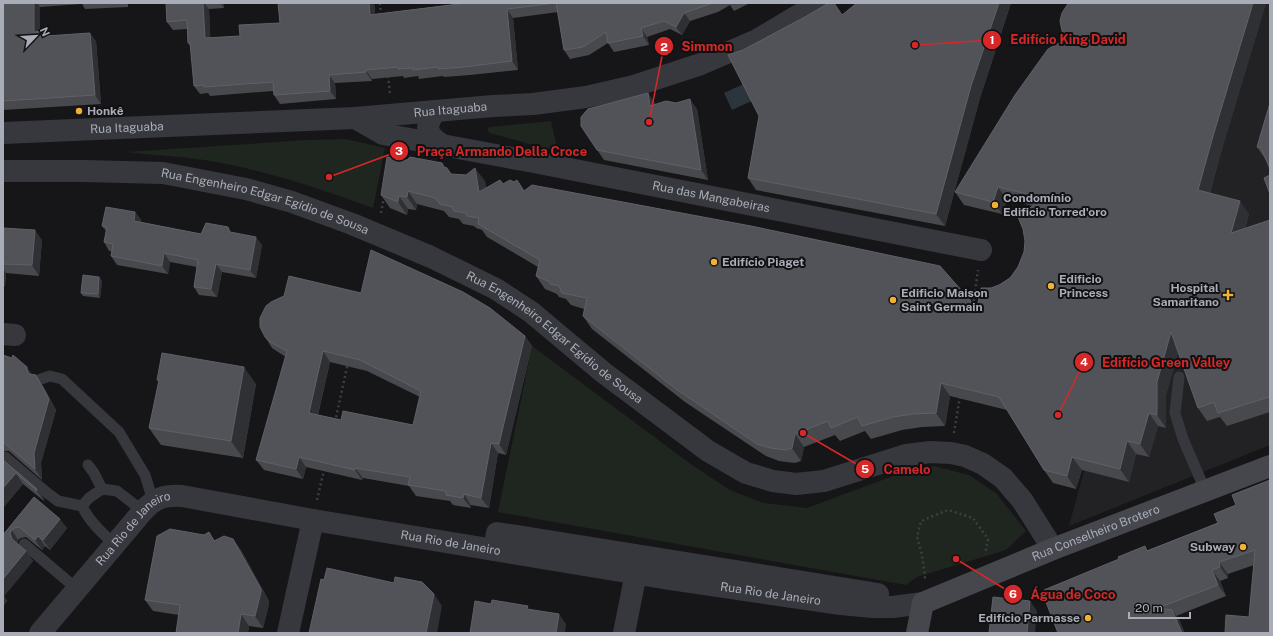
<svg xmlns="http://www.w3.org/2000/svg" width="1273" height="636" font-family="'Public Sans',sans-serif">
<style>
.built{fill:#222225}
.green{fill:#1e261f}
.water{fill:#2c353c}
.lines{fill:none;stroke-linecap:round;stroke-linejoin:round}
.path{stroke:#3d3f44;stroke-width:2.5;stroke-dasharray:2 3;stroke-linecap:butt}
.lane{stroke:#37383d;stroke-width:11}
.street{stroke:#37383d;stroke-width:22}
.secondary{stroke:#45474d;stroke-width:22}
.wall{fill:#47494d;fill-rule:evenodd}
.shaded-wall{fill:#2f3033}
.building{fill:#525359;stroke:#5f6168;fill-rule:evenodd}
.poi-dot{fill:#f2b134;stroke:#111113;stroke-width:1.5}
.labels{text-anchor:middle;dominant-baseline:central;stroke-width:4;stroke-linejoin:round;paint-order:stroke}
.street-label{font-size:12px;fill:#a8adb8;stroke:#111113}
.poi-label{font-size:12px;font-weight:bold;fill:#a8adb8;stroke:#111113;text-anchor:start}
.leader{fill:none;stroke:#d62828;stroke-width:1.5}
.callout-dot{fill:#d62828;stroke:#111113;stroke-width:1.5}
.mark-label{font-size:12px;text-anchor:middle;font-weight:bold;fill:#fff}
.callout-label{font-size:13px;text-anchor:middle;font-weight:bold;fill:#d62828;stroke:#111113;stroke-width:4;stroke-linejoin:round;paint-order:stroke}
</style>
<rect width="100%" height="100%" fill="#161618"/>
<path class="built" d="M1266,3h4v442l-201,81 23,-84 112,-228 18,-65z"/>
<g class="green">
<path d="M551,121l7,31 -68,-19 -3,-3 2,-3z"/>
<path d="M345,139l40,9 -12,60c-55,-20 -111,-39 -169,-48 -26,-4 -52,-5 -78,-8l182,-12z"/>
<path d="M532,346l160,119 38,25 33,13 44,5 86,-32 41,-10 35,9 27,18 30,38 -20,19 -89,27 -11,8 -408,-73z"/>
</g>
<path class="water" d="M780,67l8,17 -56,26 -8,-17z"/>
<g class="lines">
<g class="path">
<path d="M380,3l1,12"/>
<path d="M388,76l2,18"/>
<path d="M381,213l3,-16"/>
<path d="M973,306l5,-36"/>
<path d="M335,422l13,-59"/>
<path d="M954,433l6,-37"/>
<path d="M317,500l7,-30"/>
<path d="M924,578l1,-1 -3,-22 -5,-18 4,-16 27,-11 25,8 15,21 -3,15"/>
</g>
<g class="lane">
<path d="M1179,377l-4,36 8,26 22,51"/>
<path d="M41,379l9,-3 12,3 57,53 26,43 8,26"/>
<path d="M5,457l41,35 12,9 24,5c7,15 20,27 32,38"/>
<path d="M88,465l6,8 8,16"/>
<path d="M82,506l7,-8 13,-9 15,2 26,20"/>
<path d="M24,544l53,45"/>
</g>
<g class="street">
<path d="M355,118l28,16 59,11c-16,-12 -18,-16 -7,-34"/>
<path id="s1" d="M3,133l352,-15 138,-12 40,-2 53,-7 48,-11 67,-22 56,-24 62,-37"/>
<path id="s2" d="M442,145l92,17 447,88"/>
<path id="s3" d="M3,171h81l79,2 83,16 46,13 60,22 79,33 65,32 35,23 73,61 104,78 38,22 27,8 23,3 28,-3 82,-26 25,-3 20,1 14,3 18,8 20,14 19,22 31,49"/>
<path d="M3,334l12,1"/>
<path d="M494,550l3,-17 381,61"/>
<path id="s4" d="M40,633l103,-122c12,-13 21,-16 39,-15l131,24 356,59 172,25 32,3h20l30,-4"/>
<path d="M288,633l25,-113"/>
<path d="M624,633l12,-60"/>
</g>
<path class="secondary" id="s5" d="M917,633l6,-30 130,-54 217,-83"/>
</g>
<g class="wall">
<path d="M3,3h125v4l-43,2 -3,-5 -42,3v24l5,3 2,1 49,6 5,63 -98,6z"/>
<path d="M166,3h58v5l-15,1 1,29 30,-2 40,-13 -2,-20h96l1,11 92,-11h283l-16,8 -4,-6 -12,7 -28,9 -8,14 -12,-6 -23,8 2,8 -35,7 -6,-9 -19,12 -19,4 -6,-9 -6,-38 -45,6 5,52 -48,5 -26,2 -1,-1 -24,3 -1,-3 -14,2 -1,-2 -31,3v2l-37,2 1,16 -56,5 -6,-9 -1,-4 -63,5 -2,-3 -8,1 -6,-8 -3,-39 -3,-4 -1,-14 -14,1 -6,-8z"/>
<path d="M857,3h154l-31,95 -35,128 -189,-36 -8,-12 94,-163z"/>
<path d="M1104,3h162l-44,146 -12,44 39,21 -4,15 25,-9v192l-43,14 -7,-9 -13,4 -9,-13 -20,-56 -12,43v33l-8,-2 -9,31 -13,-3 -7,28 -47,-12 -6,19 -23,-6 -9,-13 -37,-60 -57,-14 -5,30 -23,1 -20,3 -31,9 -6,-8 -25,10 -5,-6 -31,12 -3,14 -6,2 -16,-2 -13,-5 -81,-54 -93,-73 -9,-13 1,-7 -13,-4 -5,-6 -7,-2 -2,-3 -12,-5 -9,-13 2,-9 -51,-30 -5,-7 -6,-2 -2,-2 -11,-2 -4,-5 -10,-2 -5,-6 -27,-7 -1,6 -8,-1 -1,6 -17,-7 -9,-13 26,-35 38,8 6,6 34,7 1,7 18,-4 20,7 438,100 15,17 14,-20 8,-3 11,-7 8,-11 6,-15 9,-46 -26,-6 -5,14 -38,-9 -9,-13 109,-152 37,-36z"/>
<path d="M648,93l7,11 42,5 11,71 -104,-20 -23,-34z"/>
<path d="M1270,103l-4,57 -9,-13z"/>
<path d="M135,212l6,8v2l60,12 31,-2 30,13 -6,33 -34,-6 -5,25 -18,-2 -5,-8 3,-20 -27,-5 -2,12 -51,-9 -6,-9 1,-5h-3l-5,-9 2,-11 -4,-5z"/>
<path d="M3,228l39,12 -3,36 -33,-3 -1,13h-2z"/>
<path d="M99,277l3,4 -2,17 -17,-2 -2,-3z"/>
<path d="M525,336l7,10 -26,109 -8,-2 -9,55 -18,-3v3l-18,-3 -3,-4 -34,-5 -7,-10 -46,-8 -1,2 -56,-13 -3,12 -39,-9 -8,-10 30,-103 -8,-5 -6,-4 -7,-11zM330,362l37,9 53,26 -7,28 -72,-5 -23,-5z"/>
<path d="M3,355l29,19 11,12 13,24 -15,53 1,17 -33,-29h-6z"/>
<path d="M157,380l99,4 -13,74 -82,-13 -12,-17 10,-46z"/>
<path d="M3,460l33,28 8,11v2l-21,-17 -20,24z"/>
<path d="M1270,480l-21,137 5,-52 -26,9v4l-8,3 6,15 -50,20 4,5 -122,12 90,-83 70,-27 18,-18z"/>
<path d="M34,497l33,31 -17,22 -5,-4 -3,4 -16,-13 -5,1 -3,2 -1,3 16,18 -29,35 3,5 -4,5v-71z"/>
<path d="M209,532l6,9 26,9 28,51v3l-6,24 -14,-2 -1,7h-72l3,-18 -26,-4 -8,-11 59,-65z"/>
</g>
<g class="shaded-wall">
<path d="M34,3h3l3,4v33l-6,-8z"/>
<path d="M203,3h1l5,6 2,38 -6,-9z"/>
<path d="M220,3h4v5z"/>
<path d="M369,3h5l2,20 -6,-8z"/>
<path d="M999,3h12l-31,95 -35,128 -9,-12 35,-128z"/>
<path d="M1253,3h13l-44,146 -15,54 -9,-13 15,-54z"/>
<path d="M507,9l6,9 5,52 -6,-9z"/>
<path d="M684,13l6,8 -8,14 -6,-8z"/>
<path d="M641,28l6,9 2,8 -6,-9z"/>
<path d="M90,33l6,8 5,63 -6,-9z"/>
<path d="M366,70l6,9v2l-6,-9z"/>
<path d="M329,75l6,8 1,16 -6,-8z"/>
<path d="M648,93l7,10 3,13 -8,-10z"/>
<path d="M690,99l7,10 11,71 -7,-10z"/>
<path d="M475,168l10,13 3,23 -9,-12z"/>
<path d="M998,187l9,13 -5,14 -9,-12z"/>
<path d="M408,191l9,13 -1,6 -9,-13z"/>
<path d="M399,196l9,13 -1,6 -9,-13z"/>
<path d="M1240,201l9,13 -9,32 -9,-13z"/>
<path d="M135,212l6,8 -2,9 -5,-8z"/>
<path d="M35,230l7,10 -3,36 -7,-11z"/>
<path d="M256,237l6,8 -6,33 -6,-8z"/>
<path d="M164,253l6,9 -2,12 -6,-8z"/>
<path d="M216,264l6,8 -5,25 -6,-8z"/>
<path d="M3,269l3,4 -1,13 -2,-3z"/>
<path d="M99,277l3,4 -2,17 -2,-4z"/>
<path d="M1171,332l9,13 -14,50v33l-9,-13v-33z"/>
<path d="M525,336l7,10 -26,109 -7,-11z"/>
<path d="M323,351l7,11 -14,61 -7,-10z"/>
<path d="M27,367l7,10v4l-7,-11z"/>
<path d="M244,367l12,17 -13,74 -12,-17z"/>
<path d="M36,375l7,11 13,24 -15,53 1,17 -7,-11 -1,-16z"/>
<path d="M941,383l9,13 -5,30 -9,-13z"/>
<path d="M1149,413l9,13 -9,31 -9,-13z"/>
<path d="M795,434l9,13 -3,14 -9,-13z"/>
<path d="M1127,441l9,13 -7,28 -9,-13z"/>
<path d="M491,443l7,10 -9,55 -8,-10z"/>
<path d="M299,457l7,10 -3,12 -7,-10z"/>
<path d="M1072,457l10,13 -6,19 -9,-13z"/>
<path d="M355,468l8,10 -1,2 -7,-10z"/>
<path d="M16,473l7,11 -20,24v-20z"/>
<path d="M36,488l8,11v2l-7,-10z"/>
<path d="M464,494l7,11v3l-8,-10z"/>
<path d="M60,519l7,9 -17,22 -7,-10z"/>
<path d="M12,530l6,10 -1,3 -5,-4 -2,-6z"/>
<path d="M38,536l7,10 -3,4 -7,-10z"/>
<path d="M233,539l8,11 28,51v3l-6,24 -8,-12z"/>
<path d="M26,551l7,10 -29,35 3,5 -4,5v-27z"/>
<path d="M1219,562l9,12v4l-8,-11z"/>
<path d="M1212,570l8,11 6,15 -8,-11z"/>
<path d="M434,594l8,12 -5,27h-11z"/>
<path d="M1030,601l7,10 -2,22h-8z"/>
<path d="M1172,610l8,11 5,12h-3z"/>
<path d="M241,614l8,12 -1,7h-10z"/>
<path d="M559,614l7,10 -1,9h-9z"/>
</g>
<g class="building">
<path d="M3,3h31v29l9,-1v4l3,-1v2l44,-3 5,62 -92,6z"/>
<path d="M166,3h37l2,35 35,-2 -1,-11 41,-2 -2,-20h91l1,12 97,-12h89l-49,6 5,52 -48,6 -26,2v-2l-25,3v-2l-15,1v-2l-32,3v2l-37,3 1,16 -56,4 -1,-13 -69,5v-2l-10,1 -4,-43h-2l-1,-23 -20,2z"/>
<path d="M556,3h157l-29,10 -8,14 -12,-6 -23,7 2,8 -35,7 -2,-11 -23,15 -19,3z"/>
<path d="M829,3h5l8,12 15,-12h142l-28,83 -35,128 -188,-36 11,-62 -31,-61 15,-5 60,-32z"/>
<path d="M1071,3h27l3,1 3,-1h149l-40,133 -15,54 42,11 -9,32 39,-13v181l-1,-4 -51,16 -4,-11 -16,6 -27,-76 -14,50v33l-8,-2 -9,31 -13,-3 -7,28 -48,-12 -5,19 -23,-6 -45,-73 -58,-14 -5,30 -23,1 -20,3 -31,9 -4,-9 -27,11 -3,-7 -33,13 -3,14 -6,2 -16,-2 -13,-4 -81,-55 -93,-73 4,-18 -25,-5 -3,-7 -9,-2v-2l-14,-6 4,-16 -62,-36 1,-6 -12,-2 -1,-3 -12,-2 -2,-4 -12,-3 -5,-6 -27,-7 -1,6 -8,-1 -1,6 -17,-7 6,-38 20,3 3,-3 32,6 2,4 3,1 4,6 15,1 9,-7 4,24 21,-12 3,4 7,-4 4,2 3,-2 7,11 8,-6 219,41 189,40 22,25 -2,7 4,-5 13,15 4,-20h10l8,-3 11,-7 8,-11 6,-15 1,-11 -2,-12 -5,-12 25,-19 -45,-11 -5,15 -38,-10 60,-97 33,-46 16,-9 -4,-19 2,-8 5,-8z"/>
<path d="M648,93l2,13 16,-5 10,2 14,-4 11,71 -104,-20 -16,-24v-9l7,-8z"/>
<path d="M1270,103v66l-9,-21 -4,-1z"/>
<path d="M1270,175v19l-6,-16z"/>
<path d="M106,207l29,5 -1,9 67,13 5,-11 22,4 2,5 26,5 -6,33 -34,-6 -5,25 -17,-2 4,-27 -34,-7 -2,13 -51,-10 2,-12 -9,-2 3,-15 -5,-1z"/>
<path d="M3,228l32,2 -3,35 -29,-1z"/>
<path d="M371,250l92,42 27,16 35,28 -26,108 -8,-1 -10,55 -17,-4 -1,4 -17,-3v-4l-38,-6 2,-8 -55,-9v2l-56,-13 -3,12 -40,-9 31,-109 -17,-9 -5,-5 -5,-10v-9l6,-12 5,-4 13,-6 5,-20 72,17zM323,351l37,9 61,31 -8,34 -70,-14 -2,9 -32,-7z"/>
<path d="M83,275l16,2 -1,17 -17,-1z"/>
<path d="M162,353l82,14 -13,74 -82,-13 10,-48h-2z"/>
<path d="M3,355l9,3 1,-3 14,12v3l2,4 7,1 13,24 -15,54 1,16 -32,-27z"/>
<path d="M3,460l33,28 1,3 -21,-18 -13,15z"/>
<path d="M1270,480v153h-45l1,-18 23,2 6,-67 -36,12 1,5 -8,3 6,15 -60,23 14,2 10,23h-124l-14,-36v-7l75,-31 -1,-2 27,-11 2,5 71,-28 -4,-9 22,-9 -4,-10z"/>
<path d="M34,497l26,22 -17,21 -5,-4 -3,4 -16,-13 -5,1 -2,2 -2,3 2,6 14,12 -23,28v-44z"/>
<path d="M170,529l34,6 5,-3 5,9 10,-5 9,3 28,50v3l-6,24 -14,-2 -3,19h-62l4,-28 -35,-5 12,-64z"/>
<path d="M327,568l67,15 1,-6 27,5 12,12 -8,39h-117l12,-54 3,1z"/>
<path d="M993,597l37,4 -3,32h-38z"/>
<path d="M492,600l36,6 -1,3 32,5 -3,19h-86l5,-32 16,3z"/>
</g>
<g class="poi-dot">
<circle cx="79" cy="111" r="4"/>
<circle cx="995" cy="205" r="4"/>
<circle cx="714" cy="262" r="4"/>
<circle cx="1051" cy="286" r="4"/>
<path d="M1226 289h4v4h4v4h-4v4h-4v-4h-4v-4h4z"/>
<circle cx="893" cy="300" r="4"/>
<circle cx="1243" cy="547" r="4"/>
<circle cx="1088" cy="618" r="4"/>
</g>
<g class="labels">
<g class="street-label">
<text stroke="none"><textPath href="#s1" startOffset="448">Rua Itaguaba</textPath></text>
<text stroke="none"><textPath href="#s1" startOffset="124">Rua Itaguaba</textPath></text>
<text stroke="none"><textPath href="#s2" startOffset="274">Rua das Mangabeiras</textPath></text>
<text stroke="none"><textPath href="#s3" startOffset="266">Rua Engenheiro Edgar Egídio de Sousa</textPath></text>
<text stroke="none"><textPath href="#s3" startOffset="590">Rua Engenheiro Edgar Egídio de Sousa</textPath></text>
<text stroke="none"><textPath href="#s4" startOffset="141">Rua Rio de Janeiro</textPath></text>
<text stroke="none"><textPath href="#s5" startOffset="217">Rua Conselheiro Brotero</textPath></text>
<text stroke="none"><textPath href="#s4" startOffset="476">Rua Rio de Janeiro</textPath></text>
<text stroke="none"><textPath href="#s4" startOffset="800">Rua Rio de Janeiro</textPath></text>
</g>
<g class="poi-label">
<text x="87" y="111">Honkê</text>
<text x="1003" y="198">Condomínio<tspan x="1003" dy="14">Edificio Torred'oro</tspan></text>
<text x="722" y="262">Edifício Piaget</text>
<text x="1059" y="279">Edificio<tspan x="1059" dy="14">Princess</tspan></text>
<text x="1219" y="288" text-anchor="end">Hospital<tspan x="1219" dy="14">Samaritano</tspan></text>
<text x="901" y="293">Edificio Maison<tspan x="901" dy="14">Saint Germain</tspan></text>
<text x="1235" y="547" text-anchor="end">Subway</text>
<text x="1080" y="618" text-anchor="end">Edifício Parmasse</text>
</g>
</g>
<path class="leader" d="M915 45L992 40M649 122L664 46M329 177L399 151M1058 415L1084 362M803 433L865 469M956 559L1013 594"/>
<g class="callout-dot">
<circle cx="915" cy="45" r="4"/>
<circle cx="649" cy="122" r="4"/>
<circle cx="329" cy="177" r="4"/>
<circle cx="1058" cy="415" r="4"/>
<circle cx="803" cy="433" r="4"/>
<circle cx="956" cy="559" r="4"/>
<circle cx="992" cy="40" r="10"/>
<circle cx="664" cy="46" r="10"/>
<circle cx="399" cy="151" r="10"/>
<circle cx="1084" cy="362" r="10"/>
<circle cx="865" cy="469" r="10"/>
<circle cx="1013" cy="594" r="10"/>
</g>
<g class="mark-label">
<text x="992" y="44">1</text>
<text x="664" y="51">2</text>
<text x="399" y="155">3</text>
<text x="1084" y="366">4</text>
<text x="865" y="473">5</text>
<text x="1013" y="598">6</text>
</g>
<g class="callout-label">
<text x="1068" y="44">Edifício King David</text>
<text x="707" y="51">Simmon</text>
<text x="502" y="156">Praça Armando Della Croce</text>
<text x="1166" y="367">Edifício Green Valley</text>
<text x="907" y="474">Camelo</text>
<text x="1073" y="599">Água de Coco</text>
</g>
<rect width="1273" height="636" fill="none" stroke="#a8adb8" stroke-width="8"/>
<g transform="translate(36 36) rotate(65)" stroke="#111113" stroke-width="3" paint-order="stroke">
<path d="M0-3L7 15L0 10L-7 15Z" fill="#a8adb8"/>
<text y="-6" font-size="11" font-weight="bold" text-anchor="middle" fill="#a8adb8">N</text>
</g>
<path d="M1129 612v6h61v-6" fill="none" stroke="#a8adb8" stroke-width="2"/>
<text x="1135" y="612" font-size="12" fill="#a8adb8" stroke="#111113" stroke-width="3" paint-order="stroke">20 m</text>
</svg>
